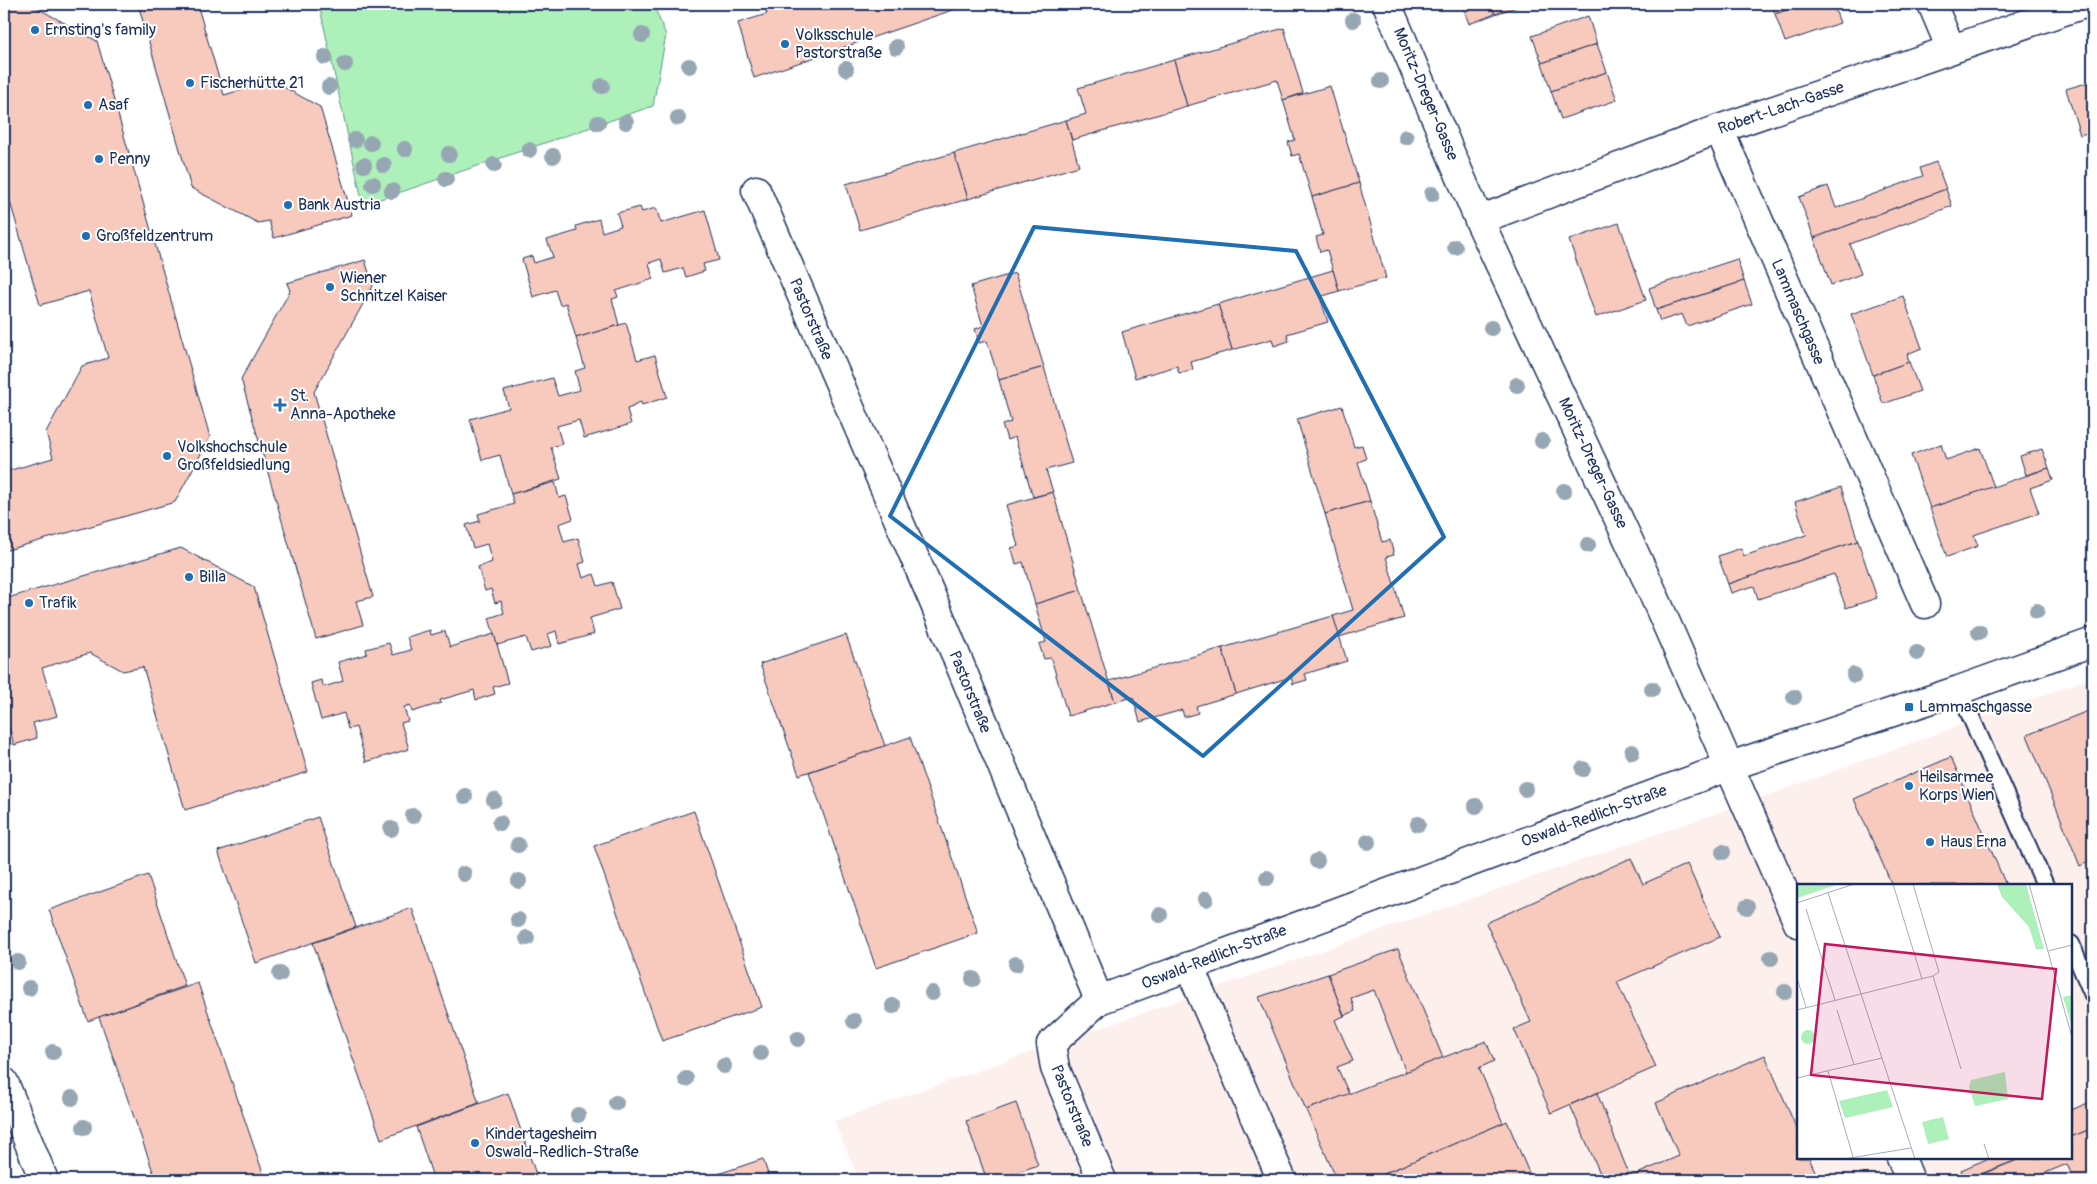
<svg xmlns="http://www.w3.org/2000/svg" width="2097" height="1184" font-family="Pangolin,sans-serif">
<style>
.built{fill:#fdefec;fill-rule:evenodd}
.green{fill:#adf0ba;stroke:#64908c}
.building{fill:#f8cabe;stroke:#1b2f5e}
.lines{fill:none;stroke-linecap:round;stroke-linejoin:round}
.service-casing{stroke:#1b2f5e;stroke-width:20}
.minor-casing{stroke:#1b2f5e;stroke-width:31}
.service{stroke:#fff;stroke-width:16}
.minor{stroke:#fff;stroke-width:28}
.tree{fill:#96a7b3}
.marked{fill:none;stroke:#1f6fb2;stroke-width:4;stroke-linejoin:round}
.poi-dot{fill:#1f6fb2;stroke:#fff;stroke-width:2}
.labels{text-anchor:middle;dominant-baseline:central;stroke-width:4;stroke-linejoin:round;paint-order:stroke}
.poi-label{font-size:16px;fill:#1b2f5e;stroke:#fff;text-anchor:start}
.street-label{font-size:16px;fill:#1b2f5e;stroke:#fff}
.inset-road{fill:none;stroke:#a4acbf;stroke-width:1}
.view{fill:#c2185b;fill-opacity:0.15;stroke:#c2185b;stroke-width:2.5}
.inset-edge{fill:none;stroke:#1b2f5e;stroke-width:2.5}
</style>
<rect width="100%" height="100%" fill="#fff"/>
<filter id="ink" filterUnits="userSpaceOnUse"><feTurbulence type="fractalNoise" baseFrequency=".02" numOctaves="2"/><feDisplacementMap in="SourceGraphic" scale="10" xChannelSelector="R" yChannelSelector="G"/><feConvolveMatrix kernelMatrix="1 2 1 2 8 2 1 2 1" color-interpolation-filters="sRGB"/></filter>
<g filter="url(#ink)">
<path class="built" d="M2093,677v503h-1234l-25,-59 940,-328zM1798,885h273v273h-273z"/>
<path class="green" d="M319,4h334l13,31 -13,71 -290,99z"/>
<g class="building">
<path d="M16,4h14l67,37 113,396 -35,65 -171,49v-79l49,-14 -7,-26 36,-66 26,-8 -19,-67 -49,14 -36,-124v-174z"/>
<path d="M138,4h59l27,91 49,-14 47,26 32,108 -78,23 -5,-17 -11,2 -67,-35z"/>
<path d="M764,4h206l-216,74 -16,-55 29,-9z"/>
<path d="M1462,4h29l4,10 -26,10z"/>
<path d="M1491,4h31v1l-27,9z"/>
<path d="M1772,4h32l-29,10z"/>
<path d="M1804,4h29l7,19 -55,19 -10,-28z"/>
<path d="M1588,16l9,28 -55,19 -10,-27z"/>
<path d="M1284,28l19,65 -20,7 -6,-20 -90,26 -13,-46z"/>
<path d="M1597,44l10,28 -56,19 -9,-28z"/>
<path d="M1174,60l13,46 -115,34 -6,-20 20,-6 -8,-26z"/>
<path d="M1607,72l10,28 -56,19 -10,-28z"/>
<path d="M2093,81v50l-13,4 -14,-46z"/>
<path d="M1330,86l29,97 -47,14 -13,-43 -7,2 -4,-14 7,-2 -12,-40z"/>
<path d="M1066,120l13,46 -111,33 -14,-46z"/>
<path d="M954,153l14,46 -108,31 -14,-46z"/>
<path d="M1936,162l10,27 -132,49 -15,-41 29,-11 8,22 87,-32 -3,-8z"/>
<path d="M1359,183l27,95 -47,13 -12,-41 -7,2 -4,-15 7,-2 -11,-38z"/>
<path d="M1946,189l6,17 -102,38 11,30 -30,11 -17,-47z"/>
<path d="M640,207l2,5 14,-4 5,15 44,-13 14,50 -16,4 2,7 -19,6 -3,-9 -18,5 -4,-14 -12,4 4,16 -37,12 2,6 -6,2 7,26 -43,13 -10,-35 -6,2 -5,-15 -22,7 -11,-38 10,-3 2,7 19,-6 -6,-17 30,-9 -1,-5 23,-7 3,13 19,-6 -4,-13z"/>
<path d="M1619,223l27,77 -50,17 -27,-77z"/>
<path d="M1737,259l7,22 -88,29 -7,-22z"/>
<path d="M365,260l8,26 -59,106 59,205 -17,4 7,24 -47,14 -75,-260 49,-88 -3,-8z"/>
<path d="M1333,270l6,21 -19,6 8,25 -41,12 2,7 -15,5 -2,-7 -40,11 -14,-46z"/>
<path d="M1015,273l29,94 -45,13 -12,-39 -8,2 -4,-14 8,-3 -12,-40z"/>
<path d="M1744,281l8,23 -65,22 -5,-12 -22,7 -4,-11z"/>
<path d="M1903,296l19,52 -15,6 2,8 -36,13 -22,-61z"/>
<path d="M1218,304l14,46 -41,12 2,7 -7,3 -7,1 -2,-7 -42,12 -13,-46z"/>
<path d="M626,323l11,37 18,-5 12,42 -25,8 -1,-3 -8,3v2l-6,2 4,15 -47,14 -5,-18 -22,6 5,18 -11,3 10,32 -50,15 -11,-39 -18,5 -12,-41 39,-11 -5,-17 48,-13 6,18 22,-6 -5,-19 10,-3 -9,-30z"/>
<path d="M1909,362l11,29 -37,13 -10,-29z"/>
<path d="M1044,367l28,96 -26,7 7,22 -20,5 -18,-60 -8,3 -2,-7 -3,-8 9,-3 -12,-42z"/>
<path d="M1342,406l12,41 8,-2 4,14 -8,3 12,39 -45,13 -28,-95z"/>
<path d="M1941,444l5,16 34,-12 14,39 -64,21 -19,-53z"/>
<path d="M2042,449l7,19 -23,7 -6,-19z"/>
<path d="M2049,468l4,12 -23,8 9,25 -65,22 4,11 -31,11 -17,-49z"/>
<path d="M555,482l4,16 7,-2 7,23 -14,5 5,18 14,-4 7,24 -6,2 4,14 11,-4 4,12 14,-4 8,27 -30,9 4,16 -35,10 -3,-13 -8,3 4,12 -21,6 -5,-15 -29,8 -8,-27 15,-5 -3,-12 -6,2 -4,-14 -6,2 -7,-24 14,-5 -5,-18 -14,4 -7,-23 14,-4 -2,-7 36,-10 -3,-10z"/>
<path d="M1841,487l17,54 -130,43 -10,-28 23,-8 3,8 62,-21 -11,-33z"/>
<path d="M1053,492l28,98 -46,14 -12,-42 -7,2 -2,-8 -3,-8 7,-2 -12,-41z"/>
<path d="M1370,501l12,41 8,-2 4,15 -8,2 18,61 -65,19 -6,-21 20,-6 -28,-96z"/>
<path d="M1858,541l19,57 -31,10 -12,-34 -76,25 -4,-13 -23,7 -3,-9z"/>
<path d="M181,548l73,39 54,185 -123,38 -42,-143 -20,4 -33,-18 -48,15 15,48 -24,7 4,15 -23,7 -4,-15 -6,2v-133z"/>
<path d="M1081,590l34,112 -47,14 -17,-58 -7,1 -5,-15 7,-2 -11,-38z"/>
<path d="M1333,616l14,45 -42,13 2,6 -14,4 -2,-7 -55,17 -14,-46z"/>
<path d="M430,630l1,5 14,-4 5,16 44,-13 14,49 -15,4 2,7 -19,6 -2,-10 -34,10 1,3 -29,9 -2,-7 -6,2 4,14 -7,2 8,26 -43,13 -10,-35 -8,2 -4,-16 -23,7 -10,-37 10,-3 3,7 19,-6 -5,-19 29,-8 -1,-5 23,-6 4,12 18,-5 -4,-13z"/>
<path d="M846,635l39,111 -86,29 -39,-111z"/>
<path d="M1222,648l14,46 -40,12 2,7 -14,4 -2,-7 -42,12 -7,-25 -18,5 -6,-21z"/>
<path d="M2093,709v151l-13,6 -53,-131z"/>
<path d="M910,737l68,196 -102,35 -67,-196z"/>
<path d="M1951,757l55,128h-114l-38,-86z"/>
<path d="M694,811l68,196 -100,34 -68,-195z"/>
<path d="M318,817l38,110 -100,36 -38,-112z"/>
<path d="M1631,858l12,26 44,-20 33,73 -103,45 39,85 -105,46 -37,-84 17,-7 -45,-99z"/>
<path d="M148,875l37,111 -97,35 -39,-111z"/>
<path d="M412,908l67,195 -98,36 -68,-196z"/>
<path d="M1398,949l45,109 -37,14 -32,-82 -23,8 4,13 -11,5 -16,-42z"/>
<path d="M1328,974l16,42 -9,4 18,41 -16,6 12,27 -43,16 -47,-113z"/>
<path d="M198,983l67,196 -4,1h-105l-57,-163z"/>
<path d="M1486,1041l8,20 -15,7 24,55 -134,57h-32l-31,-70z"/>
<path d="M1765,1055l33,77v26h11l10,22h-216l-33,-75 27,-12 33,84 49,-21 -23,-53z"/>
<path d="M508,1093l30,87h-104l-18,-53z"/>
<path d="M2093,1101v27l-22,9v-27z"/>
<path d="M1016,1103l22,62 -43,15h-8l-21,-59z"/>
<path d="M1507,1121l25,59h-163l134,-57z"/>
<path d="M2093,1128v52h-19l-7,-16 -39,16h-7l-3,-7 -16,7h-34l54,-22h49v-21z"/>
<path d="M1989,1158h33l-57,22 -4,-10z"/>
<path d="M763,1159l7,21h-70z"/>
</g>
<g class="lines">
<g class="service-casing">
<g id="service">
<path d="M1959,690l86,195"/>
<path d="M2071,944l22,51"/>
</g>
</g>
<g class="minor-casing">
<g id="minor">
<path d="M1387,4l92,216 169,362 150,341"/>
<path d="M1932,4l19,45"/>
<path d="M1719,129l206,475"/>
<path d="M756,190l177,410 166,400"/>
<path d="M1479,220l240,-91 365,-125"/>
<path d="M1189,966l93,214"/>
<path d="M4,1082l40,98"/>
<path d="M1901,1158l9,22"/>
<path d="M1102,1180l-47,-112 -4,-24 48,-44 631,-234 229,-76 134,-48"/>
</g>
</g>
<use href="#service" class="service"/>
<use href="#minor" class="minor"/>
</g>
<g class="tree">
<circle cx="1353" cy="20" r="8"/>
<circle cx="642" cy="35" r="8"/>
<circle cx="896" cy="47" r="8"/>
<circle cx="325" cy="57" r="8"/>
<circle cx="345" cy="64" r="8"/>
<circle cx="689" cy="66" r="8"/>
<circle cx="846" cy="69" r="8"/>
<circle cx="1381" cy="81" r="8"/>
<circle cx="602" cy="86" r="8"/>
<circle cx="329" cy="87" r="8"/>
<circle cx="678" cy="118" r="8"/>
<circle cx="626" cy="122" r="8"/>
<circle cx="598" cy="123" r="8"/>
<circle cx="1406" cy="137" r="8"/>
<circle cx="355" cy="140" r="8"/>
<circle cx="371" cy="143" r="8"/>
<circle cx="405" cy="149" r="8"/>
<circle cx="529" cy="150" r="8"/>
<circle cx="449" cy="154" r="8"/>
<circle cx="553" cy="156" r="8"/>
<circle cx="364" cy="165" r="8"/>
<circle cx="384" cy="165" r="8"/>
<circle cx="494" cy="165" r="8"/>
<circle cx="446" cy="179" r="8"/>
<circle cx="373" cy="184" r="8"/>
<circle cx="392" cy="191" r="8"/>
<circle cx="1432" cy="194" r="8"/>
<circle cx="1455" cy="247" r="8"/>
<circle cx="1491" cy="328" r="8"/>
<circle cx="1517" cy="385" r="8"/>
<circle cx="1542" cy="441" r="8"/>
<circle cx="1564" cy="491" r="8"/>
<circle cx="1588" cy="545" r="8"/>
<circle cx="2037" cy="611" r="8"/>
<circle cx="1979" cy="632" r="8"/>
<circle cx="1917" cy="653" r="8"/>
<circle cx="1854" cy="675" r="8"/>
<circle cx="1652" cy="689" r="8"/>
<circle cx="1794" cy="697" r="8"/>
<circle cx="1632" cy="752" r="8"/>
<circle cx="1583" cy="769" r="8"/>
<circle cx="1525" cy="789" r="8"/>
<circle cx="465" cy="796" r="8"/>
<circle cx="494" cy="800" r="8"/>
<circle cx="1476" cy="806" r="8"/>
<circle cx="413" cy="816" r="8"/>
<circle cx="500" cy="823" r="8"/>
<circle cx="1418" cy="824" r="8"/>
<circle cx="391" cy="829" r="8"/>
<circle cx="1368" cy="842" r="8"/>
<circle cx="518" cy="845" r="8"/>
<circle cx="1723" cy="852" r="8"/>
<circle cx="1317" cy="861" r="8"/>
<circle cx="464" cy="874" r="8"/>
<circle cx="1267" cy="878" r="8"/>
<circle cx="519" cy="881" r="8"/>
<circle cx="1206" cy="899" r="8"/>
<circle cx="1747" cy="907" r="8"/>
<circle cx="1160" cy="915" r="8"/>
<circle cx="518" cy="920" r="8"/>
<circle cx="527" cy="938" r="8"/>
<circle cx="1771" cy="958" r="8"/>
<circle cx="18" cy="962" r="8"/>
<circle cx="1016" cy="964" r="8"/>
<circle cx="280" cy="974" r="8"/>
<circle cx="973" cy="979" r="8"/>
<circle cx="29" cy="988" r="8"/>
<circle cx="1785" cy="992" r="8"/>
<circle cx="932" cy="993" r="8"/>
<circle cx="893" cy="1006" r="8"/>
<circle cx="854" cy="1021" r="8"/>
<circle cx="798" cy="1039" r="8"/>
<circle cx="53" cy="1052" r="8"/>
<circle cx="761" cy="1053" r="8"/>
<circle cx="724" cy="1066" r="8"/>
<circle cx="686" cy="1079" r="8"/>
<circle cx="72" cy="1098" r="8"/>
<circle cx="616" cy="1103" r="8"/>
<circle cx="578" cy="1115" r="8"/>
<circle cx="84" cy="1127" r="8"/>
</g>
</g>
<path class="marked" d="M1034,227l262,24 148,286 -241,219 -313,-240z"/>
<g class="poi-dot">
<circle cx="35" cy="30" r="5"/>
<circle cx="785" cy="44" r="5"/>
<circle cx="190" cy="83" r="5"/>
<circle cx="88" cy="105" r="5"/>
<circle cx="99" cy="159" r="5"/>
<circle cx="288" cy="205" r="5"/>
<circle cx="86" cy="236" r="5"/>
<circle cx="330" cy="287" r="5"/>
<path d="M277.5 397.5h5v5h5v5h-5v5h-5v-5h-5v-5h5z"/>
<circle cx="167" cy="456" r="5"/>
<circle cx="189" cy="577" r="5"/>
<circle cx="29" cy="603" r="5"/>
<rect x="1904" y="702" width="10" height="10" rx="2.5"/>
<circle cx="1909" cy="786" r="5"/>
<circle cx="1930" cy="842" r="5"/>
<circle cx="475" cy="1143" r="5"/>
</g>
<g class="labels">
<g class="poi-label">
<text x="45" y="30">Ernsting's family</text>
<text x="795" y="35">Volksschule<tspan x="795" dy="18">Pastorstraße</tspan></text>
<text x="200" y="83">Fischerhütte 21</text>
<text x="98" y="105">Asaf</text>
<text x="109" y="159">Penny</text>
<text x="298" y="205">Bank Austria</text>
<text x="96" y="236">Großfeldzentrum</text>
<text x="340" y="278">Wiener<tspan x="340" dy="18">Schnitzel Kaiser</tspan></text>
<text x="290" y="396">St.<tspan x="290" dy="18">Anna-Apotheke</tspan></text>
<text x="177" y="447">Volkshochschule<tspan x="177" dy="18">Großfeldsiedlung</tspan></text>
<text x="199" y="577">Billa</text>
<text x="39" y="603">Trafik</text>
<text x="1919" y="707">Lammaschgasse</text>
<text x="1919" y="777">Heilsarmee<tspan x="1919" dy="18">Korps Wien</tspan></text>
<text x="1940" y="842">Haus Erna</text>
<text x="485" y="1134">Kindertagesheim<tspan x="485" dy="18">Oswald-Redlich-Straße</tspan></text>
</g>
<g class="street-label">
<text transform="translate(1426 94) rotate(67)">Moritz-Dreger-Gasse</text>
<text transform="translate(1781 108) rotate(-19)">Robert-Lach-Gasse</text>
<text transform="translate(1798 312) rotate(67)">Lammaschgasse</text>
<text transform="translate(811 319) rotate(67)">Pastorstraße</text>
<text transform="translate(1593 463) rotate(65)">Moritz-Dreger-Gasse</text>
<text transform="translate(970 692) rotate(68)">Pastorstraße</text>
<text transform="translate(1594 816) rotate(-20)">Oswald-Redlich-Straße</text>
<text transform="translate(1214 957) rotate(-21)">Oswald-Redlich-Straße</text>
<text transform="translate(1072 1106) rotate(68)">Pastorstraße</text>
</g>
</g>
<g transform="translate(1797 884)">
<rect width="275" height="275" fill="#fff"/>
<path d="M0,0h42l-42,14zM200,0h29l18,65h-8l-7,-22 -27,-30zM275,111v32l-9,-30zM4 153a7 7 0 1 1 14 0a7 7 0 1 1-14 0ZM208,188l3,27 -33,7 -6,-19 2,-7zM90,206l6,17 -48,11 -6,-17zM146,233l6,22 -21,5 -6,-22z" fill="#adf0ba"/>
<path class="inset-road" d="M96,0l29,95M232,0l43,153M31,9l87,266M0,19l57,-19M9,25l29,91M251,67l24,-6M136,92l28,93M0,94l9,29M0,126l136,-34 6,-4 -26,-88M40,126l17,55M31,187l25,86M0,194l85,-20M187,260l5,15M47,275l67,-11"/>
<path class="view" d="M28,60l231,25 -14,130 -231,-24z"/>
<rect width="275" height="275" class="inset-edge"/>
</g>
<rect width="2097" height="1184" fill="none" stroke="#fff" stroke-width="20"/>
<rect x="10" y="10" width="2077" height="1164" fill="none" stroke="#1b2f5e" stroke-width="2" filter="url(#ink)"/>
</svg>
